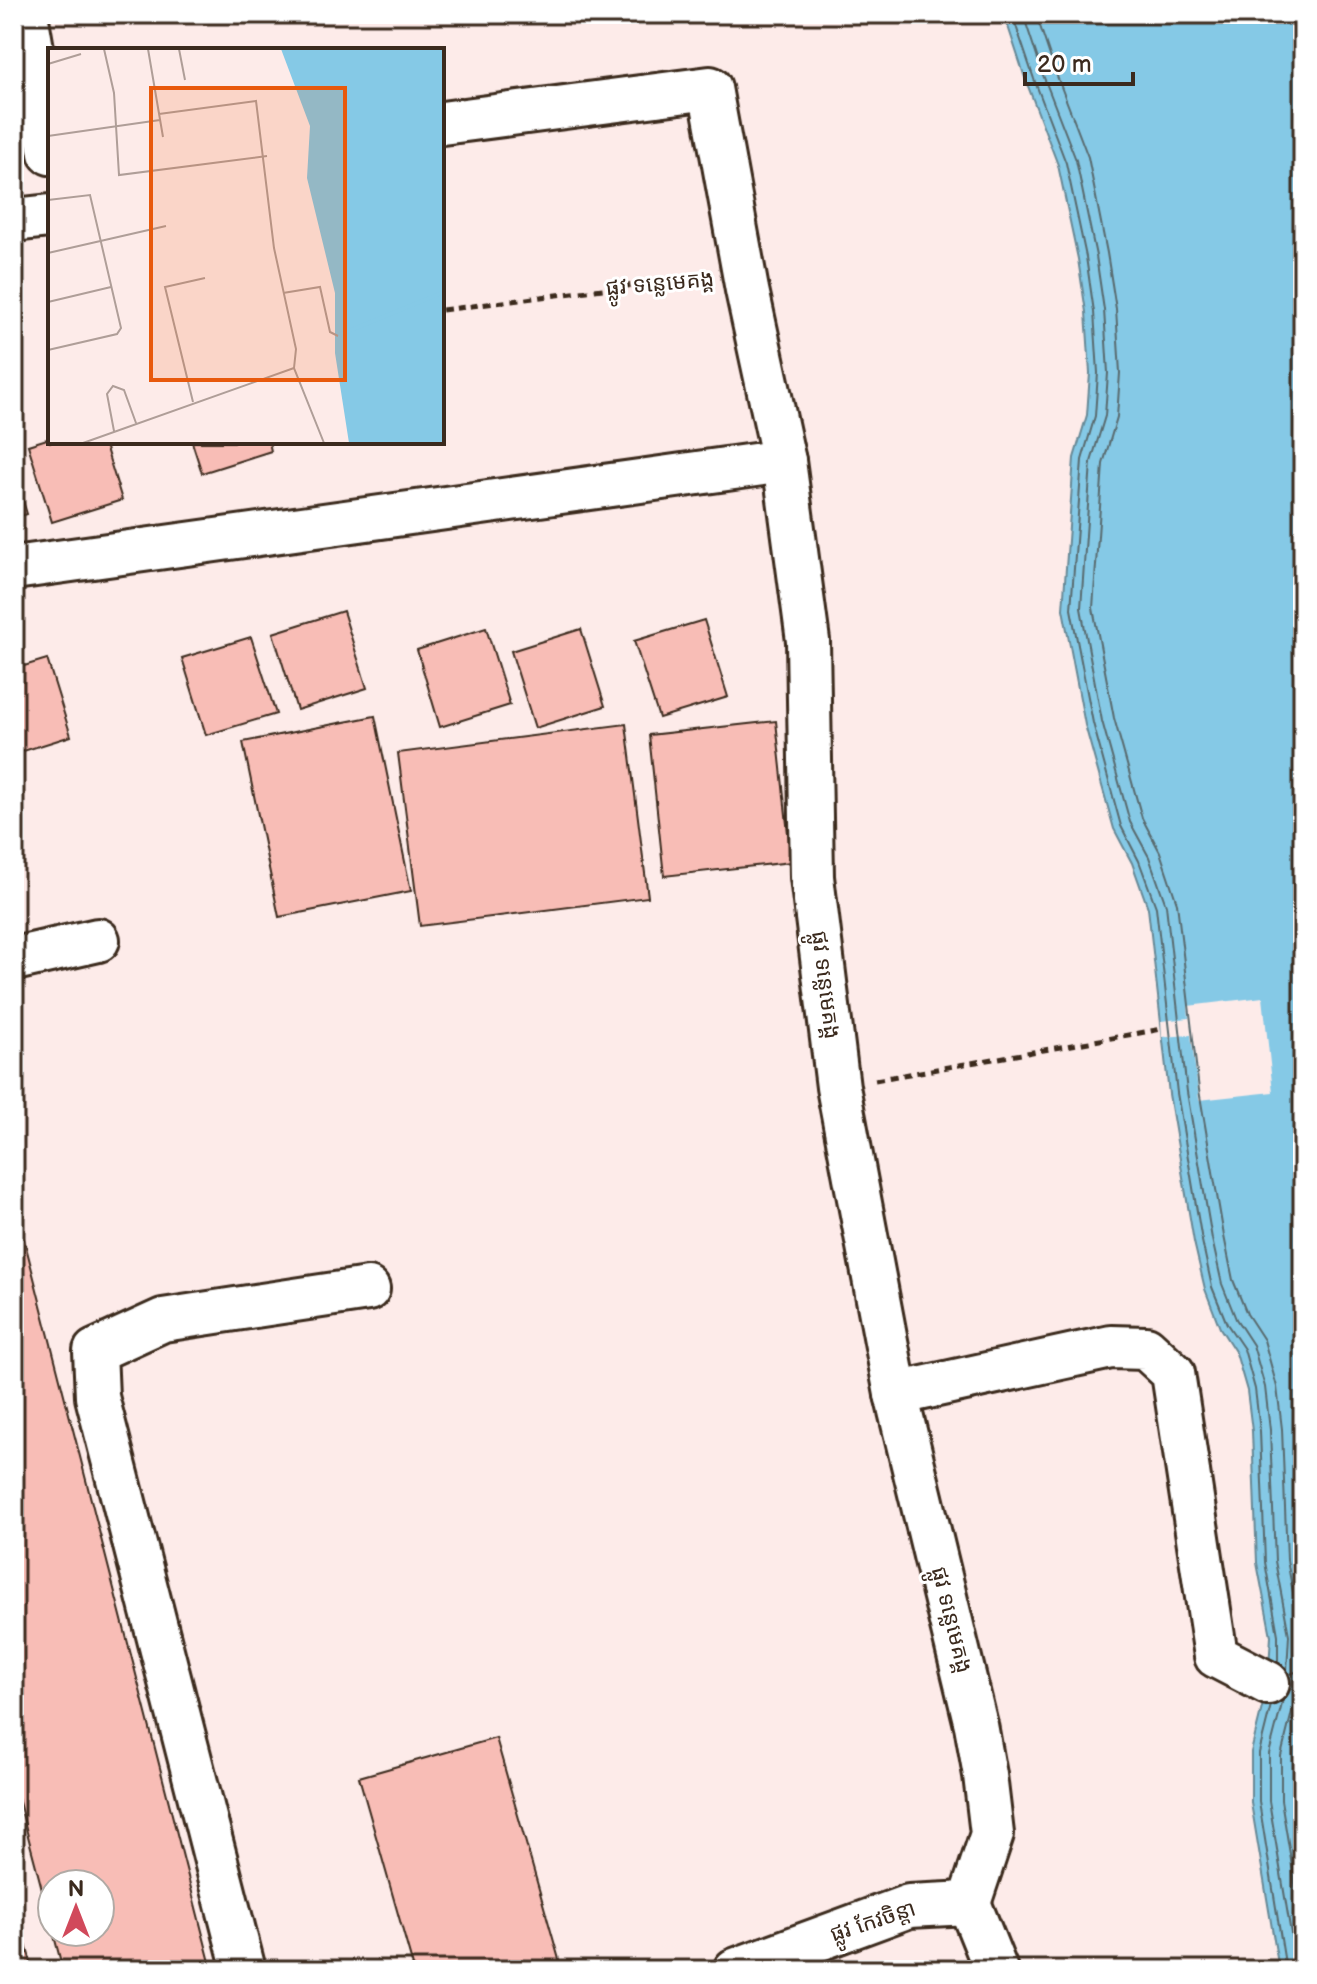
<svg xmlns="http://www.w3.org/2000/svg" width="1317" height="1984" font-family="'Balsamiq Sans','Noto Sans Khmer',sans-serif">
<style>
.water{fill:#85c9e6;stroke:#678996;stroke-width:2}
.pier{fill:#fdebe9}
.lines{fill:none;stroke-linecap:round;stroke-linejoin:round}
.shore{stroke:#596a6e;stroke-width:2}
.ferry{stroke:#515a5a;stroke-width:2;stroke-dasharray:10 8;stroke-linecap:butt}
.building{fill:#f8bdb6;stroke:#3b2a1e;stroke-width:2}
.minor-casing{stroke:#3b2a1e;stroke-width:48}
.path{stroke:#3b2a1e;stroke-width:5;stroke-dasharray:8 6;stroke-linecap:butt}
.minor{stroke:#fff;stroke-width:42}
.labels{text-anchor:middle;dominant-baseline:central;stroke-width:6;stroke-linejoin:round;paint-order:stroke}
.street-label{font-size:22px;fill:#3b2a1e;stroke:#fff}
.inset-river{fill:none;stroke:#85c9e6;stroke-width:4}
.inset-road{fill:none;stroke:#af9e98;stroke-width:2}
.view{fill:#e8590c;fill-opacity:0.15;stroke:#e8590c;stroke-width:4}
.inset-edge{fill:none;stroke:#3b2a1e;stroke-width:4}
</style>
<rect width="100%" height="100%" fill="#fdebe9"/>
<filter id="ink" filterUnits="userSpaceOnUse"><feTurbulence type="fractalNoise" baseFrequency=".0125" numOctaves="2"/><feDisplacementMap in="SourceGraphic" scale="16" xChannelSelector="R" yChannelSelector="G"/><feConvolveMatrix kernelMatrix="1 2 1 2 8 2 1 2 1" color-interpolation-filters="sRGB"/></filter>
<g filter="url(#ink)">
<path class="water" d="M1004,14h299v1956h-24l-28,-167v-51l17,-69 3,-47 -14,-73 -5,-132 -5,-40 -11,-38 -16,-25 -15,-39 -11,-47 -25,-148 -21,-186 -16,-45 -18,-34 -29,-104 -22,-116 11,-151 13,-43 3,-42 -4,-61 -8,-53 -20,-94 -32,-84z"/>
<path class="pier" d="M1263,997l10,95 -74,8 -8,-65 -29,2 -1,-16 28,-3 -1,-12z"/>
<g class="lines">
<g class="shore">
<path d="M1012,14l22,65 32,84 20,94 8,55 4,61 -3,43 -13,44 -11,149 22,114 28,103 18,35 17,46 21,186 25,148 10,46 15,37 17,25 11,40 5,42 5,131 13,73v27"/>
<path d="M1023,14l20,61 33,85 20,96 8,54 4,63 -3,43 -14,46 -10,146 21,113 28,101 19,35 17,48 21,187 25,147 10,45 14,35 17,26 12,42 5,43 5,131 14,74 -2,36"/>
<path d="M1036,14l19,57 33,86 19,96 9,56 4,64 -3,44 -14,47 -10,144 21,110 28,100 18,34 17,51 22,187 25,146 9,44 14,34 17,26 13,47 5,42 5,131 14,76 -3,52 -17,68v44l22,132"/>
<path d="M1283,1700l-14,54v47l28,169"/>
<path d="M1271,1705l-12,48v49l27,168"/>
</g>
<path class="ferry" d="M1288,1675l15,-6"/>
</g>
<g class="building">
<path d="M50,438v4h54l18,58 -70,22 -24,-77z"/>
<path d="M192,442h77l2,9 -69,22z"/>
<path d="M14,472l13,42 -13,4z"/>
<path d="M343,611l24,77 -70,22 -24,-77z"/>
<path d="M704,620l24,77 -69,21 -25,-77z"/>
<path d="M486,628l24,77 -70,22 -23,-77z"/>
<path d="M581,629l24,77 -70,22 -24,-77z"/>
<path d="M251,637l25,77 -70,21 -24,-77z"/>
<path d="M47,659l24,77 -57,18v-85z"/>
<path d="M375,716l36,175 -132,26 -36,-175z"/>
<path d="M776,721l15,141 -127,14 -15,-141z"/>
<path d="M626,724l22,173 -228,29 -22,-173z"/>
<path d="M24,1239l188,731h-149l-10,-38h47v-48h-48v43l-38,-144v-541z"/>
<path d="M496,1738l66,232h-148l-55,-193z"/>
<path d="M14,1901l19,69h-19z"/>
</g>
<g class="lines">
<g class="minor-casing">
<g id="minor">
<path d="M26,14l24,139"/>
<path d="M442,123l268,-35 37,202 37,171 24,180 4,236 26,210 58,307 80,331 9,50 7,59 -23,69 27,67"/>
<path d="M14,220l36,-4"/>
<path d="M14,568l770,-107"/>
<path d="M14,959l84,-19"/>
<path d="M896,1394l215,-47 35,1 27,25 43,283 52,27"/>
<path d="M244,1970l-147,-573 -2,-46 68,-31 205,-31"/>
<path d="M735,1970l174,-64 60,-3"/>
</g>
</g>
<g class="path">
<path d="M442,310l253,-33 12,1"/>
<path d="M875,1080l287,-51"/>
</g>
<use href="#minor" class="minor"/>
</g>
</g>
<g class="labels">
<g class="street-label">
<text transform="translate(660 284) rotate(-5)">ផ្លូវ ទន្លេមេគង្គ</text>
<text transform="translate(825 985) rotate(83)">ផ្លូវ ទន្លេមេគង្គ</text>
<text transform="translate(951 1620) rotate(76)">ផ្លូវ ទន្លេមេគង្គ</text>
<text transform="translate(873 1922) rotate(-18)">ផ្លូវ កែវចិន្តា</text>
</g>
</g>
<g transform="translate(48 48)">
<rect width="396" height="396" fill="#fdebe9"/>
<path d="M233,1h163v394h-95l-14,-90v-60l-28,-115 3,-52z" fill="#85c9e6"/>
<path class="inset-river" d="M291,287l105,-43"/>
<path class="inset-road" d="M56,1l10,44 5,82 148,-19M100,1l15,88M131,1l6,31M0,16l33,-10M111,66l97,-13 18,147 22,101 -2,19 30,75M0,88l112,-16M0,152l42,-5 31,133 -4,6 -69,16M0,205l118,-27M235,245l37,-6 10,45 8,4M0,254l63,-15M145,354l-28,-115 40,-9M66,383l-7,-37 6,-8 11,4 12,33M35,395l211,-75"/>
<path class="view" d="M103,40h194v292h-194z"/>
<rect width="396" height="396" class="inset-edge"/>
</g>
<rect width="1317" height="1984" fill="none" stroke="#fff" stroke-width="48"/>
<rect x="24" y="24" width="1269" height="1936" fill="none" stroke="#3b2a1e" stroke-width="3" filter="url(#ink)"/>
<g transform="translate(76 1908)"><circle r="38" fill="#ffffff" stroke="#b1aaa5" stroke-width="2"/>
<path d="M0-6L14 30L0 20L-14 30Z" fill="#d1495b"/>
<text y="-12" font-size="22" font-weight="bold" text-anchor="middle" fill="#3b2a1e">N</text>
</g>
<path d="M1025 72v12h108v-12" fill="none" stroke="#3b2a1e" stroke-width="4"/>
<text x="1037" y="72" font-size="24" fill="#3b2a1e" stroke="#ffffff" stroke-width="6" paint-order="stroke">20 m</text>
</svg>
